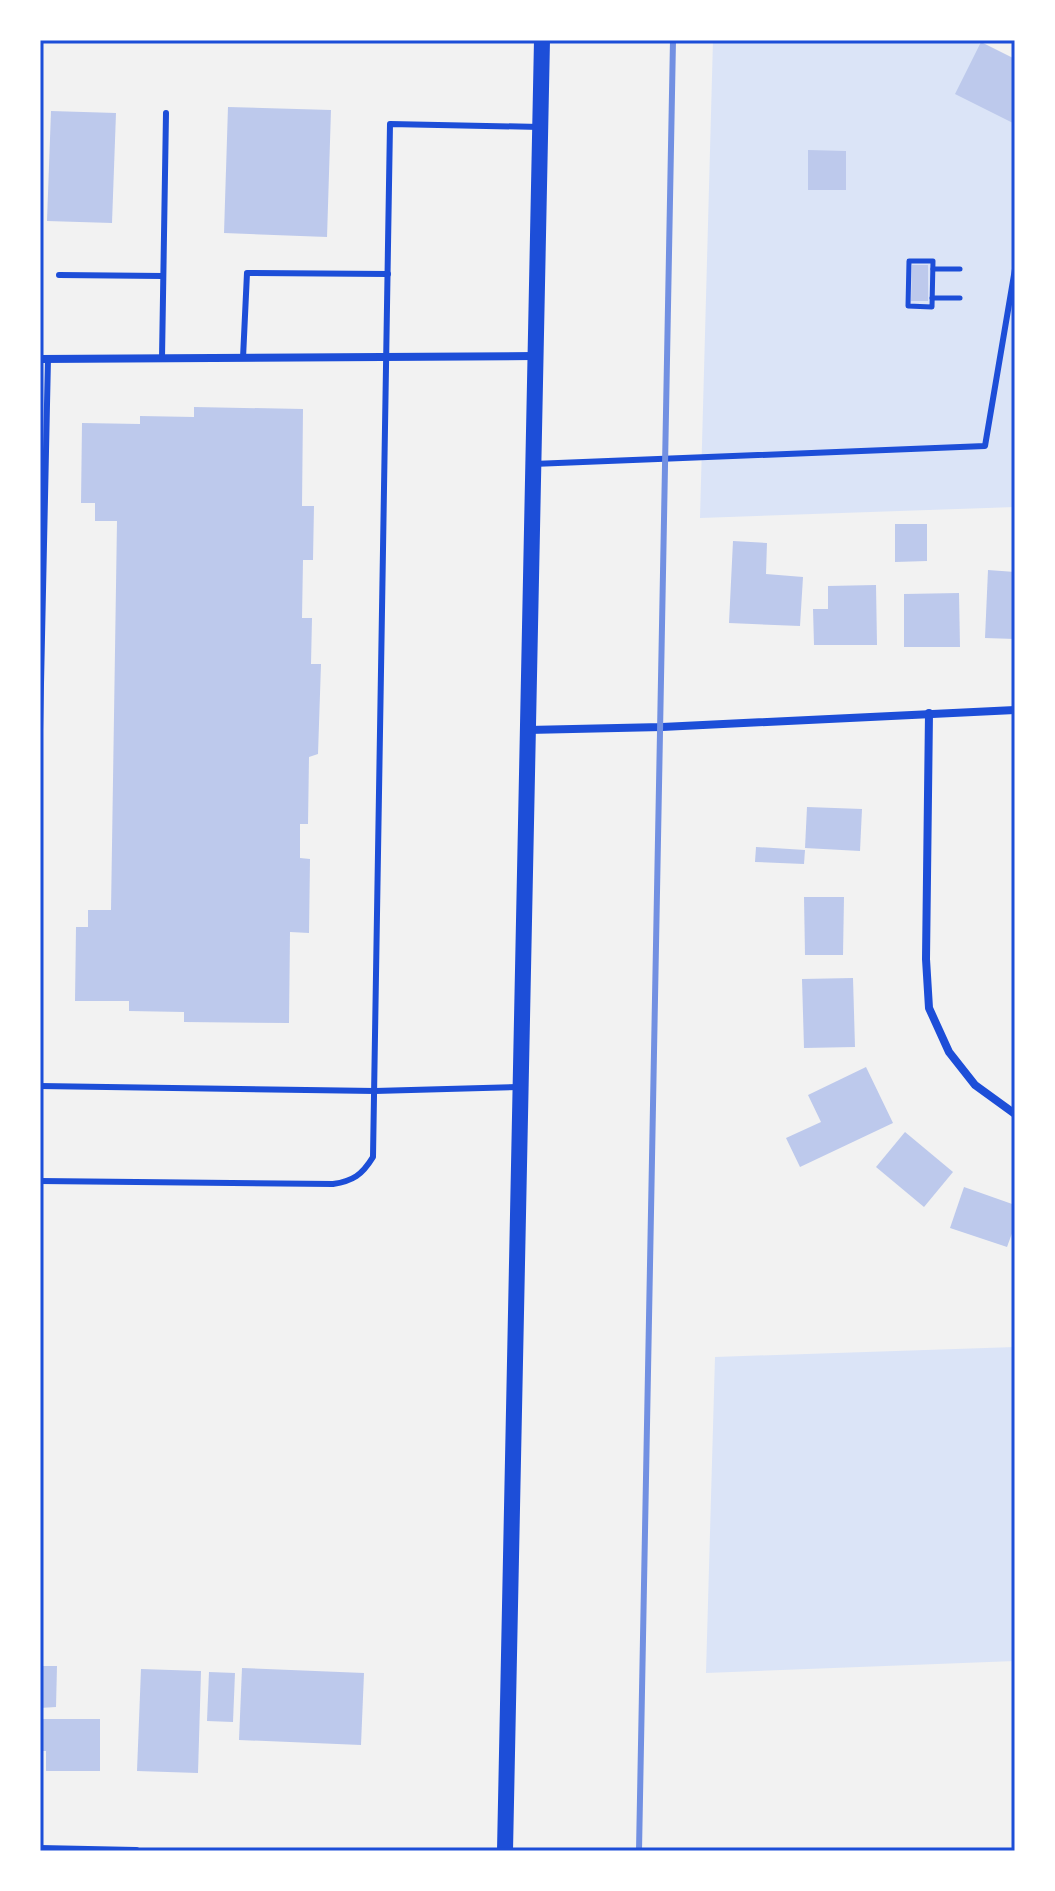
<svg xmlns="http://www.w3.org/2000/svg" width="1055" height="1891" font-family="Arial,sans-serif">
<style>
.green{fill:#dbe4f7}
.building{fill:#bdc9ec}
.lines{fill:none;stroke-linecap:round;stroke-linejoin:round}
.path{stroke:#1d4ed8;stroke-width:5}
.service{stroke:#1d4ed8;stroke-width:6}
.minor{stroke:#1d4ed8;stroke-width:8}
.secondary{stroke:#1d4ed8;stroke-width:16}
.rail{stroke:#7290e2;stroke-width:6}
.neatline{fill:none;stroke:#1d4ed8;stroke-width:3}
</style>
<rect width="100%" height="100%" fill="#f2f2f2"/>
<g class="green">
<path d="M713,40h259l43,21v446l-315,11z"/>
<path d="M1015,1347v314l-309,12 9,-316z"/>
</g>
<g class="building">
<path d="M981,42l34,17v65l-60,-30z"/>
<path d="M228,107l103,3 -4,127 -103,-4z"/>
<path d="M51,111l65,2 -4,110 -65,-2z"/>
<path d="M808,150l38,1v39h-38z"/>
<path d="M912,265h16v36h-17z"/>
<path d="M194,407l109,2 -1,97h12l-1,54h-10l-1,58h10l-1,46h10l-3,90 -9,3 -1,67h-8v34l10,1 -1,74 -19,-1 -1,91 -105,-1v-10l-55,-1v-10h-54l1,-74h12v-17h23l6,-389h-22v-18h-14l1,-80 58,1v-8l54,1z"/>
<path d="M895,524h32v37l-32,1z"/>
<path d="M733,541l34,2 -1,31 37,3 -3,49 -71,-3z"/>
<path d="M988,570l27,2v67l-30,-1z"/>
<path d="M876,585l1,60h-63l-1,-36h15v-23z"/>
<path d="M959,593l1,54h-56v-53z"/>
<path d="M807,807l55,2 -2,42 -55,-3z"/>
<path d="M756,847l49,3 -1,14 -49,-2z"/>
<path d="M804,897h40l-1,58h-38z"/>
<path d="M853,978l2,69 -51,1 -2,-69z"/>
<path d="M866,1067l27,56 -93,44 -14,-29 35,-16 -13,-27z"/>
<path d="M905,1132l48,40 -29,35 -48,-40z"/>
<path d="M964,1187l51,18v20l-8,22 -57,-19z"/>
<path d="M40,1666h17l-1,41 -16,1z"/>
<path d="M242,1668l122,5 -3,72 -122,-5z"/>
<path d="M141,1669l60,2 -3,102 -61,-2z"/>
<path d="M209,1672l26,1 -2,49 -26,-1z"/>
<path d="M40,1719h60v52h-54v-20h-6z"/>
</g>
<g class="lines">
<g class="path">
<path d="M909,261h24l-1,46 -24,-1z"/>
<path d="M933,269h27"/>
<path d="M932,298h28"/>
</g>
<g class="service">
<path d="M59,275l104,1"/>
<path d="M162,358l4,-245"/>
<path d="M243,358l4,-85 141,1"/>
<path d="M533,464l452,-18 30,-177"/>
<path d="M40,730l8,-372"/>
<path d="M40,1086l335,5 144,-4"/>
<path d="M40,1181l293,3c20,-3 29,-9 40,-27l17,-1033 150,3"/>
</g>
<g class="minor">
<path d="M40,359l495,-3"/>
<path d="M929,713l-3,246 3,49 20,44 26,33 40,29"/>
<path d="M528,730l134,-3 353,-17"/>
<path d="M40,1849l96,2"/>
</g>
<path class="secondary" d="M505,1851l37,-1811"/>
<path class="rail" d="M639,1851l34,-1811"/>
</g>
<rect width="1055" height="1891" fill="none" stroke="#ffffff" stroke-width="84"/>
<rect x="42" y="42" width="971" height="1807" class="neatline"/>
</svg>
